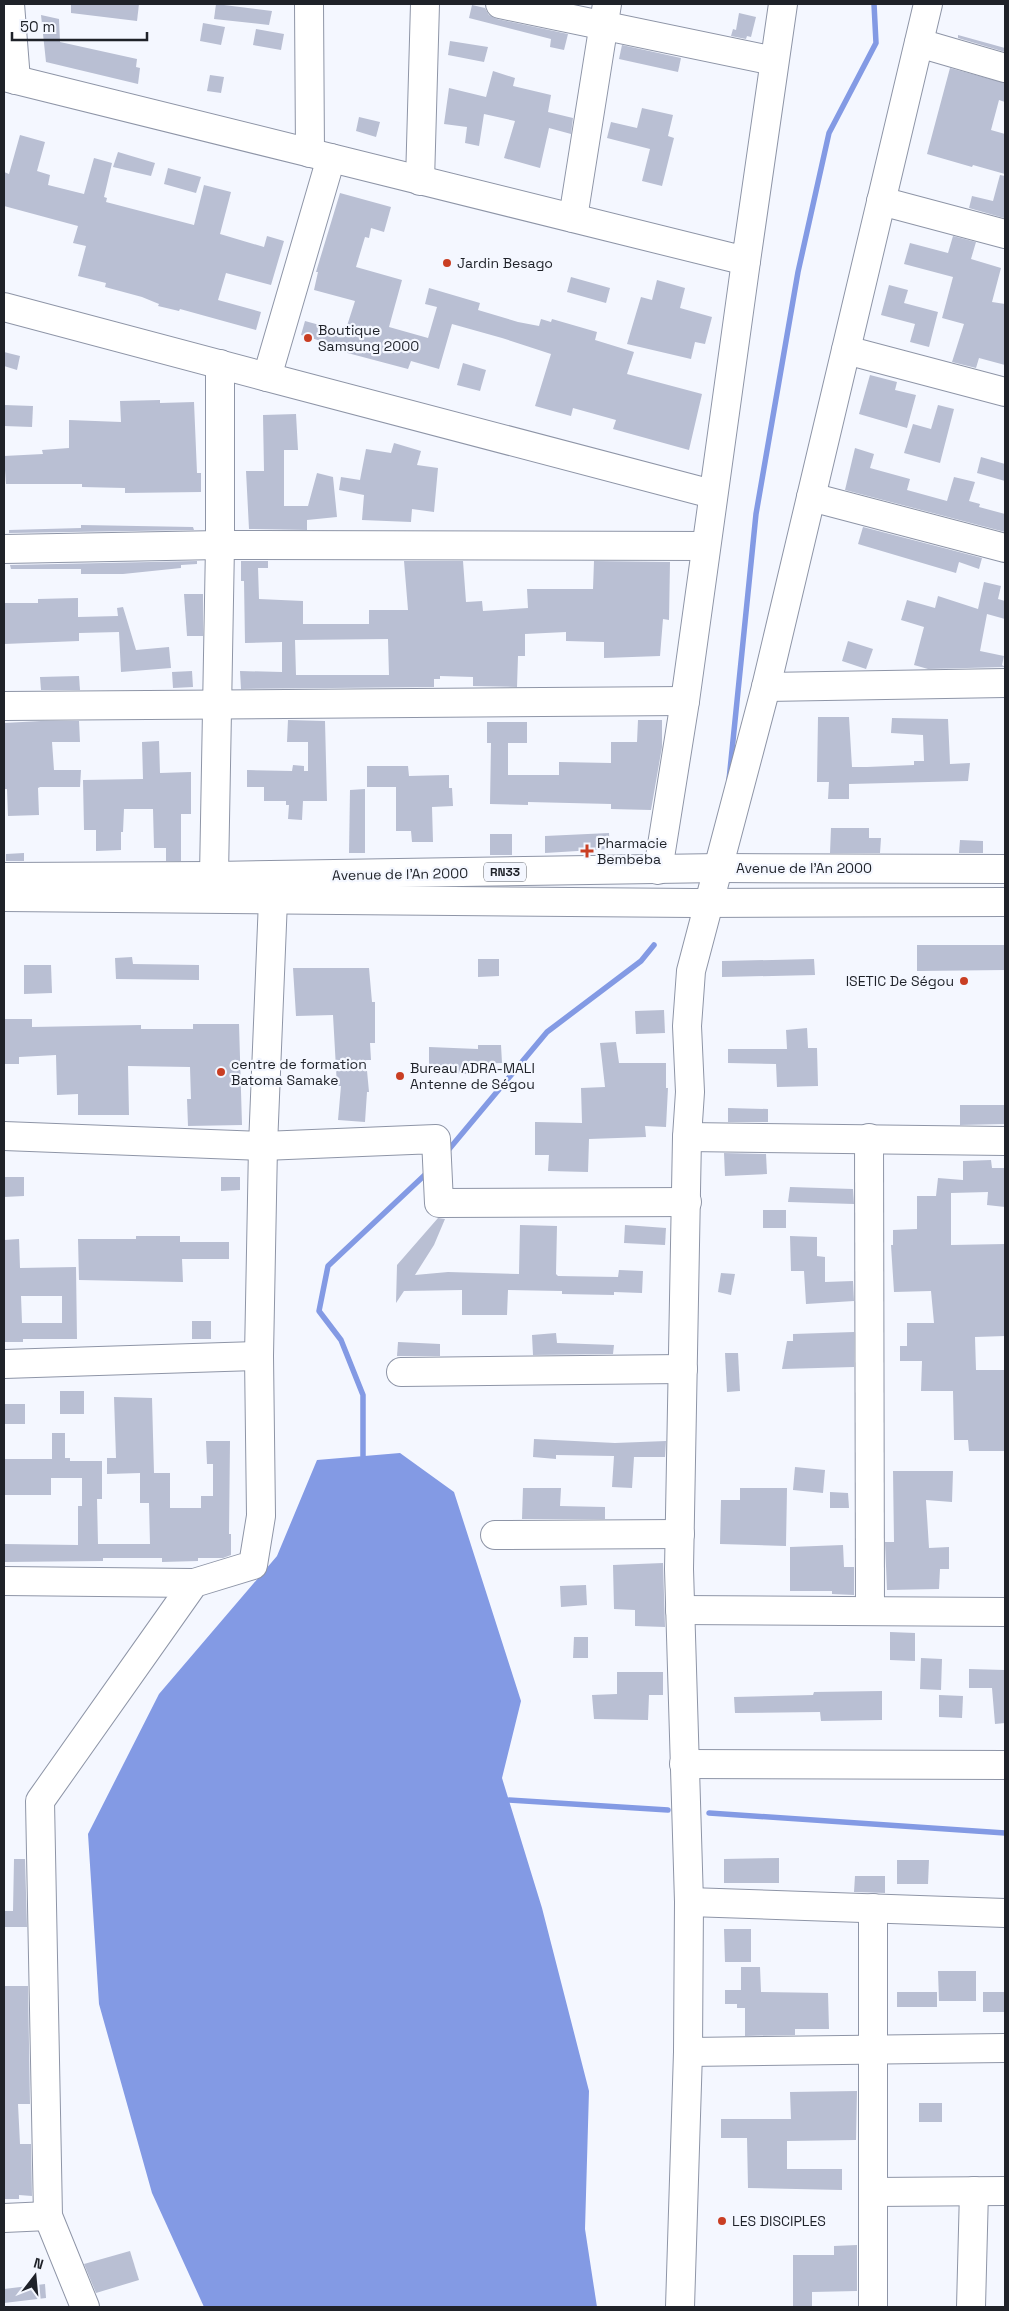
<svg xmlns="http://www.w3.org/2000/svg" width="1009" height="2311" font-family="'Space Grotesk',sans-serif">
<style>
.water{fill:#839ae4}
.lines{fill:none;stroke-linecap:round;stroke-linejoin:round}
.stream{stroke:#839ae4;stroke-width:5.5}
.building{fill:#b9bfd3;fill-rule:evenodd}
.minor-casing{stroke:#8e95a7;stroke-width:30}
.major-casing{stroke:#8e95a7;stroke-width:30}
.minor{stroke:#fff;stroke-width:28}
.major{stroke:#fff;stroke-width:28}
.poi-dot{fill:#c93e23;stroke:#f4f7ff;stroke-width:2}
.labels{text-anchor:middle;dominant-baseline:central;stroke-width:4.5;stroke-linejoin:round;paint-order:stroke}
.shield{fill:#f4f7ff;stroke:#5f6269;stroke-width:1}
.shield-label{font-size:12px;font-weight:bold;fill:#1f2229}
.poi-label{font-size:14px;fill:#1f2229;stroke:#f4f7ff;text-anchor:start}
.street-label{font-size:14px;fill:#1f2229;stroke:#f4f7ff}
</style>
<rect width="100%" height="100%" fill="#f4f7ff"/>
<path class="water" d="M400,1453l54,39 67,209 -19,77 40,130 47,183 -4,138 12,78h-393l-52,-114 -53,-189 -11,-170 71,-140 118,-138 40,-96z"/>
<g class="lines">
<g class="stream">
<path d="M729,780l27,-266 42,-242 31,-139 47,-90 -2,-39"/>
<path d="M445,1154l102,-122 94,-71 13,-16"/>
<path d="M363,1456v-61l-22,-55 -22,-29 9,-45 101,-95"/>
<path d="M509,1800l159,10"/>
<path d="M709,1813l296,20"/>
</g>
</g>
<g class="building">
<path d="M71,4h68l-2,17 -66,-8z"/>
<path d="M216,4l56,7 -3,14 -55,-6z"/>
<path d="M472,5l13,3 4,7 8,4 71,15 -4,16 -14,-3 1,-8 -82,-21z"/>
<path d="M739,13l17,4 -5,20 -4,-1 -1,3 -15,-3 2,-7 3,1z"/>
<path d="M41,15l18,4 1,23 77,17 -1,8 4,1 -2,16 -92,-22z"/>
<path d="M203,23l22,4 -4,18 -21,-4z"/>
<path d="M256,29l28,5 -3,16 -28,-5z"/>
<path d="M958,35l47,13v4l-47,-14z"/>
<path d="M450,41l38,6 -4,15 -36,-7z"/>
<path d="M622,45l59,13 -3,14 -59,-13z"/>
<path d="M950,68l55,15v19l-6,-2 -8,30 14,4v40l-32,-9 -1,2 -45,-13z"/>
<path d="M493,71l22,7 -2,8 38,9 -3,17 25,6 -2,16 -22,-6 -9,40 -36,-10 11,-37 -31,-7 -5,32 -14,-3 2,-16 -23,-3 5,-36 37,9z"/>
<path d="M210,75l14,2 -3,16 -14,-2z"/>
<path d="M642,108l31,7 -5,21 6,2 -12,48 -20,-5 8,-32 -43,-11 4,-16 26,6z"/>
<path d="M359,117l21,5 -4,15 -20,-6z"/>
<path d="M20,135l25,7 -8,29 13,4 -2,10 36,9 10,-36 18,5 -8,34 3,1 -1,4 88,23 10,-40 27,7 -11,42 44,13 3,-11 17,5 -13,44 -45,-12 -8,27 43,12 -5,18 -76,-21 -1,2 -21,-5 1,-2 -17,-7 -37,-10 1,-4 -28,-7 8,-30 -13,-3 5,-17 -74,-20v-34l5,2z"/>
<path d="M118,152l37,11 -4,13 -38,-9z"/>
<path d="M168,168l33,9 -5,16 -32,-9z"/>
<path d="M1000,175l5,1 -1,42 -35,-10 3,-12 21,5z"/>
<path d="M340,193l51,14 -7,25 -13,-4 -2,10 -4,-1 -9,30 46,13 -13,47 39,11 9,-31 -12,-3 4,-16 51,15 -2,7 40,12 21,4 2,-7 10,3 1,-3 45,13 -2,8 39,12 -7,22 75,20 -13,56 -76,-21 3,-9 -43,-12 -2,8 -36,-10 16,-52 -49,-16 -50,-14 -13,45 -28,-8 -3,8 -68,-18 1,-4 -40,-12 4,-14 40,11 10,-31 -41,-11 4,-18h-2z"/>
<path d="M953,236l23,6 -5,17 30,9 -9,34 13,2v61l-26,-7 -3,10 -24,-6 12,-38 -22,-6 11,-41 -49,-13 6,-21 38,10z"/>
<path d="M571,277l39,11 -4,15 -39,-11z"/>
<path d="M657,280l28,8 -5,20 32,9 -7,27 -10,-2 -4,17 -64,-15 14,-47 11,3z"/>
<path d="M889,285l19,5 -4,13 34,9 -9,35 -19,-5 5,-18 -34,-9z"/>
<path d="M4,352l16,4 -3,14 -13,-4z"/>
<path d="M463,363l23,7 -6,21 -23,-6z"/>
<path d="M870,375l27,7 -2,8 21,5 -9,33 -48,-14z"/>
<path d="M160,400v3l34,-1 3,71h4v19l-76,1v-5l-43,-1v-3h-76l-2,-28 39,-2 -1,-4 27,-2v-28l52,2 -1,-21z"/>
<path d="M4,405l29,1 -1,21 -28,-1z"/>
<path d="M938,405l16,4 -14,54 -36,-10 9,-29 18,5z"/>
<path d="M296,414l2,36h-14v56h24l9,-33 16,4 4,40 -30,3v10l-58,-1 -3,-58h18l-1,-56z"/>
<path d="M394,443l27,8 -4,14 21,3 -4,44 -22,-3 -1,13 -49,-2 2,-25 -25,-5 2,-13 19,3 6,-31 25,4z"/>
<path d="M855,448l19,6 -4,14 40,11 -3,11 40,11 7,-24 21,5 -6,19 11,3 -1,3 26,7v18l-160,-42z"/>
<path d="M981,457l24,7v17l-28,-8z"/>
<path d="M81,525l112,2 1,3 -185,3v-3l72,-2z"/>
<path d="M863,527l119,31 -3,11 -20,-7 -3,11 -98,-29z"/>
<path d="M197,561v3l-16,1v3l-58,6h-42v-5h-70l-1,-4z"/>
<path d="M241,561h27v7h-10l1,31 44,2v23h66v-14h39l-4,-49h59l3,41 16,-1 1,10 45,-3 -1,-19h66l1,-28 76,1 -1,58 -6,-1 -3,37 -56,2v-16l-38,-1v-9l-41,2v22h-7l-1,31 -44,-1v-9l-33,-1v3h-6v8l-193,2 -1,-18 42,1v-30l-37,1 -1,-62h-3zM388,639l1,36h-93l-1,-35z"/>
<path d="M984,582l17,4 -3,13 7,2v18l-18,-5 -7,37 24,5 -2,9 3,2 -77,2 -14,-4 10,-38 -23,-7 6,-20 28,8 3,-12 40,13z"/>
<path d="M184,594h19v42h-16z"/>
<path d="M78,598v19l40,-1 -1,-8 6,-1 13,43 33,-3 2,21 -50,4 -2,-40 -40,1v8l-75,3v-41h34v-4z"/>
<path d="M848,641l25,8 -7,20 -24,-8z"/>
<path d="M192,671l1,16 -20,1 -1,-16z"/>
<path d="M79,676l1,14h-39l-1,-13z"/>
<path d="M818,717h31l3,50h15l47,-2v-4h10l-1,-26 -32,-2 1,-15 56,1 2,45 20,-1 -2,18 -119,3v15h-21l1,-17h-12z"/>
<path d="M288,720l37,1 2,80h-24l-1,19 -14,-1 1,-14h-3v-4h-22v-14h-17v-17l45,1 1,-6 11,1v5h4v-29h-21z"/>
<path d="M638,720h24v27l-11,63 -40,-1v-5l-83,-2v3l-38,-1 1,-61h-4v-21h40v21h-19v32h51v-13l52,1v-21h26z"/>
<path d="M41,721h38l1,21h-28l2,28h27l-1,17h-40l-2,1 1,27 -31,1 -1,-27h-3v-66z"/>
<path d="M159,741l1,32 31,-1v42h-10v47h-15v-13h-12l-1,-39h-29l-1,23h-2v18l-25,1v-21h-12l-1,-50 60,-1 -1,-37z"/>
<path d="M367,766h41l1,10 40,-1v13h3l1,18 -21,1 1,35h-21l-1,-11h-15v-44h-29z"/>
<path d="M365,789v64h-16l1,-63z"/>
<path d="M831,828h38v10h12l-1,15h-50z"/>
<path d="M609,833l1,16 -65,4v-17z"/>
<rect x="490" y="834" width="22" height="21"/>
<path d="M960,840l23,1v12h-24z"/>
<path d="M24,853v8h-18v-7z"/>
<path d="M917,945h88v25l-88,1z"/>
<path d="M132,957l1,7 66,1v15l-83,-1 -1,-21z"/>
<path d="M478,959h21v17l-21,1z"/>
<path d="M814,959l1,16 -93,2v-16z"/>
<path d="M24,965h27l1,28 -28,1z"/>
<path d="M293,968h76l3,34h3v41h-5l1,17h-5l3,32h-2l-2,30 -27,-2 3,-34h-4l-4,-71 -37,1z"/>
<path d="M664,1010l1,23 -29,1 -1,-23z"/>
<path d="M5,1019h27v8l109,-2v4h52v-5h46l3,101 -54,1 -1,-27h4l-1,-32 -62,-1 1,49h-51v-21l-21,1 -1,-40 -37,2v7h-15z"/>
<path d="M807,1028l1,20h9l1,38 -41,1 -1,-23 -48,-1v-14h59l-1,-19z"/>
<path d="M616,1042l3,21h47v25h2l-2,39 -21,-1 1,11 -57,2 -1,33 -40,-1 1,-16h-14v-33l47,1 -1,-35 24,-1 -5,-44z"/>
<path d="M478,1045h23l1,18 -29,1 -1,10 -43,-2v-25l49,2z"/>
<path d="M960,1105h45v19l-45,1z"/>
<path d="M728,1108l40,1v13h-40z"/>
<path d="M724,1153l42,1 1,20 -42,2z"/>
<path d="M991,1160l1,8h13v39l-18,-2 1,-13 -37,1v52l54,-1v92l-30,1 1,33h29l-1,81h-35l-1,-11h-14l-1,-49h-32l1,-30h-22v-15h7v-23h27l-3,-32 -37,1 -3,-47h2v-15l24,-1v-33h19l2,-18 25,2v-19z"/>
<path d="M4,1177h20v19l-20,1z"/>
<path d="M221,1177h19v13l-19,1z"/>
<path d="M790,1187l63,2 1,15 -66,-2z"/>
<rect x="763" y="1210" width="23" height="18"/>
<path d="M438,1218l7,1 -11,26 -19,30 33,-3 71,2 1,-49 37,1 -1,48 2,2 60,1 1,-7 24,1 -1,22 -28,-1v3l-52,-1v-3l-54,-1 -1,25h-45v-25l-58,1 -8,12 1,-38z"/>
<path d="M625,1225l41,3 -1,17 -41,-2z"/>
<path d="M136,1236h44v6h49v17h-47l1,23 -104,-2 -1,-41h58z"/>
<path d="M790,1236l27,1v19l8,1v25l28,-1 1,20 -48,3 -2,-33h-13z"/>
<path d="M19,1239l1,29 56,-1 1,72h-54v3h-19v-102zM21,1296h41v27h-40z"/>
<path d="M721,1273l14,1 -4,21 -13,-3z"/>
<rect x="192" y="1321" width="19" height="18"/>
<path d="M854,1332v35l-72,2 5,-28h6v-7z"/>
<path d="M556,1333l1,10 57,2 -1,9 -80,1 -1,-20z"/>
<path d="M398,1342l42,2v12h-43z"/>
<path d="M725,1353h13l2,38 -13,1z"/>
<rect x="60" y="1391" width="24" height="23"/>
<path d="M114,1397l38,1 2,75h16v35h31v-12h12v-32h-6l-1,-23h24l-1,93h2v21l-8,3h-25v3l-36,1v-4h-59v3l-99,1v-18l74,1v-39h4v-28h-31v17h-47v-36h48v-26h13v25h5v3h32v38h-5l1,45h52l-1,-41h-9v-30l-33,1v-16h9z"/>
<rect x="4" y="1404" width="21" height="20"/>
<path d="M534,1439l81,4 51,-2 -1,16h-31l-2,31 -20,-1 2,-31 -58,-1v4l-23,-2z"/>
<path d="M795,1467l30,3 -2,23 -30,-3z"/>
<path d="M893,1471h60l-1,31 -26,-2 3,48 20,-1v22h-9l-1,20 -52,1 -2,-48h9z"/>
<path d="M523,1488h38l-1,18 45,1v12h-83z"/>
<path d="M740,1488h47l-1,58 -66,-2 1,-44h19z"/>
<path d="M830,1492l18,1 1,15h-19z"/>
<path d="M843,1545l1,22h10v28l-22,-1v-3h-42v-44z"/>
<path d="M663,1563l2,64 -30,-1v-16l-21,-1 -1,-44z"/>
<path d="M586,1585l1,20 -26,2 -1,-21z"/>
<path d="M890,1632l25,1v28l-25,-1z"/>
<path d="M574,1637h14v21h-15z"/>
<path d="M921,1658l21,1 -1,31 -21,-1z"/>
<path d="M969,1669l36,1v53l-10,1 -3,-36h-23z"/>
<path d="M617,1672h46v23h-14l-1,25 -54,-1 -2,-24 25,-1z"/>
<path d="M882,1691v29l-61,1 -1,-9 -85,1 -1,-16 79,-2 1,-3z"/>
<path d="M939,1695l24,1 -1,22 -23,-1z"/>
<path d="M779,1858v25h-55v-24z"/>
<path d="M14,1859h11l2,68h-23v-16h9z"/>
<path d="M897,1860h32l-1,24h-31z"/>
<path d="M855,1876h30v17l-31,-1z"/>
<path d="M724,1929h27v33h-26z"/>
<path d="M741,1967h19l1,25 67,1 1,36h-34v6l-50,1v-28h-8v-4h-12v-14h16z"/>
<path d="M938,1971h38v30h-37z"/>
<path d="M4,1986h24l2,118h-12l2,40h11l1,52 -13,-1v4h-15z"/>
<rect x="897" y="1992" width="40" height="15"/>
<rect x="983" y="1992" width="22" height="20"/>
<path d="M857,2091l-1,49 -69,1v28h55v21l-94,-2 -1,-50h-26v-19h70l-1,-27z"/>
<rect x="919" y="2103" width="23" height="19"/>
<path d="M857,2245v46l-45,1v15h-19v-52h41v-9z"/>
<path d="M130,2251l9,29 -43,13 -12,-29z"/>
<path d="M45,2284l1,14 -42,5v-14z"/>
</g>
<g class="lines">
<g class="minor-casing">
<g id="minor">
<path d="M10,4l6,76"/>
<path d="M309,4l1,149"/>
<path d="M500,4l274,57"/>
<path d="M919,43l86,25"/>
<path d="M4,77l327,81"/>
<path d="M420,181l5,-177"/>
<path d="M881,201l124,33"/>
<path d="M573,218l34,-214"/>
<path d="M4,307l263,70 64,-219 415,103 37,-257"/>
<path d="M846,350l159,42"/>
<path d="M267,377l445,117"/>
<path d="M811,497l194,51"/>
<path d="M4,549l216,-4 486,1"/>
<path d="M766,687l239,-4"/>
<path d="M4,706l681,-5"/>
<path d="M658,870l27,-169 61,-440"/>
<path d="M214,876l6,-331v-181"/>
<path d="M4,1136l259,10 173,-7 3,64 248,-1"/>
<path d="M687,1137l318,4"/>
<path d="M869,1138l1,473"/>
<path d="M4,1364l255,-8"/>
<path d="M401,1372l282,-3"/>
<path d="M495,1535l185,-1"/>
<path d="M4,1581l190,2"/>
<path d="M680,1610l325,2"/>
<path d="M684,1764l321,1"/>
<path d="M689,1902l316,11"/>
<path d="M688,2052l317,-4"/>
<path d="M873,2192l132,-1"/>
<path d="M4,2218l44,-2"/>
<path d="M85,2307l-37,-91 -8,-415 154,-218 59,-18 8,-49 -2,-160 4,-210 10,-246"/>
<path d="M680,2307l8,-255 1,-150 -10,-333 8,-432 3,-45 -3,-66 4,-55 75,-284 162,-683"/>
<path d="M873,2307v-399"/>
<path d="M971,2307l3,-116"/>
</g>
</g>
<g class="major-casing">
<g id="major">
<path d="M4,877l210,-1 506,-8 285,1"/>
<path d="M4,897l690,6 311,-1"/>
</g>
</g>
<use href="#minor" class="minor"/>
<use href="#major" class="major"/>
</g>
<g class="poi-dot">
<circle cx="447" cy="263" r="5"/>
<circle cx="308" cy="338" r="5"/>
<path d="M584.5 843.5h5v5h5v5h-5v5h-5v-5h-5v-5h5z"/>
<circle cx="964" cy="981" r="5"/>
<circle cx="221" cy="1072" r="5"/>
<circle cx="400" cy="1076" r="5"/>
<circle cx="722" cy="2221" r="5"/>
</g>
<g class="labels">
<rect class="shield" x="484" y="862.5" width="42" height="19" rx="4"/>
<g class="shield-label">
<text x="505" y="872">RN33</text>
</g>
<g class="poi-label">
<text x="457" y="263">Jardin Besago</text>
<text x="318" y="330">Boutique<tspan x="318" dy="16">Samsung 2000</tspan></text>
<text x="597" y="843">Pharmacie<tspan x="597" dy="16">Bembeba</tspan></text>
<text x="954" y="981" text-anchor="end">ISETIC De Ségou</text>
<text x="231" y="1064">centre de formation<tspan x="231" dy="16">Batoma Samake</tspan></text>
<text x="410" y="1068">Bureau ADRA-MALI<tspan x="410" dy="16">Antenne de Ségou</tspan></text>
<text x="732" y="2221">LES DISCIPLES</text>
</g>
<g class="street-label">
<text x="804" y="868">Avenue de l'An 2000</text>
<text transform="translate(400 874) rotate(-1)">Avenue de l'An 2000</text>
</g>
</g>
<rect width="1009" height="2311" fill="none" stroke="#1f2229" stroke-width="10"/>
<g transform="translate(35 2276) rotate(16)" stroke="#f4f7ff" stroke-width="4" paint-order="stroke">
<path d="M0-4L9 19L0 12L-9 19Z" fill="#1f2229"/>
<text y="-8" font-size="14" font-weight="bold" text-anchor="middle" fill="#1f2229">N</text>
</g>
<path d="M12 32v8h135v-8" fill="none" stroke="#1f2229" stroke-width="2.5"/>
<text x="20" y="32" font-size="15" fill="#1f2229" stroke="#f4f7ff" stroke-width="4" paint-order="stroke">50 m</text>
</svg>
